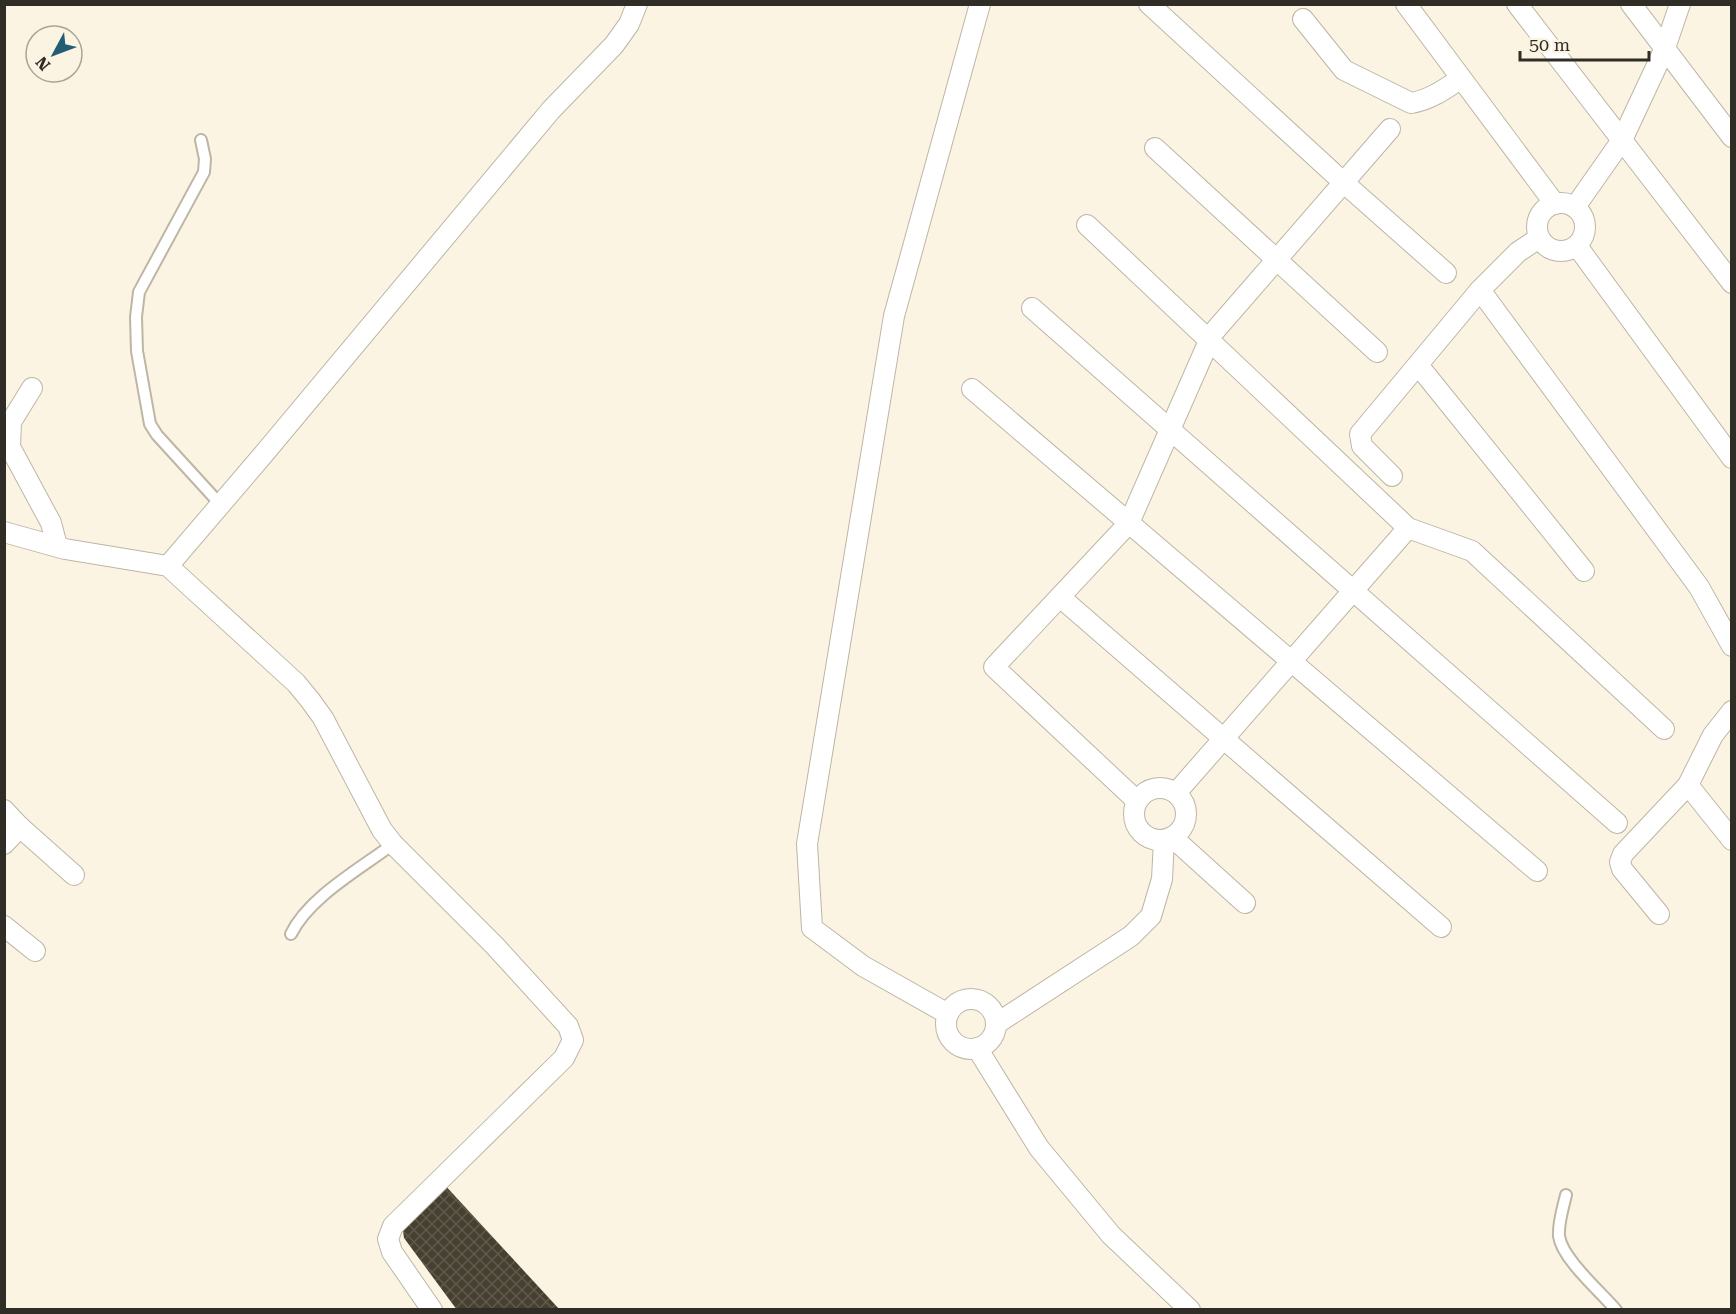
<svg xmlns="http://www.w3.org/2000/svg" width="1736" height="1314" font-family="'Roboto Serif',serif">
<style>
.building{fill:url(#building-cross-hatch)}
.lines{fill:none;stroke-linecap:round;stroke-linejoin:round}
.lane-casing{stroke:#bdb6a5;stroke-width:14}
.street-casing{stroke:#bdb6a5;stroke-width:22}
.lane{stroke:#fff;stroke-width:10}
.street{stroke:#fff;stroke-width:20}
</style>
<defs>
<pattern id="building-cross-hatch" width="8" height="8" patternUnits="userSpaceOnUse" patternTransform="scale(1.5)"><rect width="8" height="8" fill="#464031"/><path d="M0 0l8 8M0 8l8-8" fill="none" stroke="#5f5a4d"/></pattern>
</defs>
<rect width="100%" height="100%" fill="#fcf4e2"/>
<path class="building" d="M442,1182l118,128h-103l-53,-72 -2,-15z"/>
<g class="lines">
<g class="lane-casing">
<g id="lane">
<path d="M201,140l4,19 -1,13 -65,120 -3,25 1,34 13,73 7,11 63,69"/>
<path d="M291,934c18,-37 69,-65 102,-90"/>
<path d="M1566,1195c-3,13 -8,28 -7,41 3,23 42,56 57,74"/>
</g>
</g>
<g class="street-casing">
<g id="street">
<path d="M1149,4l194,178 103,91"/>
<path d="M1406,4l149,200"/>
<path d="M1517,4l215,279"/>
<path d="M1631,4l101,133"/>
<path d="M1303,19l41,51 67,33c19,-3 34,-14 49,-24"/>
<path d="M1155,148l222,204"/>
<circle cx="1561" cy="227" r="24"/>
<path d="M1575,207l47,-67 43,-92 15,-44"/>
<path d="M1087,225l321,303 64,23 192,178"/>
<path d="M1577,246l155,212"/>
<path d="M1480,290l219,297 33,59"/>
<path d="M1032,308l585,515"/>
<path d="M1418,365l166,206"/>
<path d="M32,388l-21,34 -1,25 41,76 6,23"/>
<path d="M972,389l565,482"/>
<path d="M1392,476l-30,-30 -2,-12 120,-144 38,-38 21,-14"/>
<path d="M4,532l61,17 103,17 128,117 14,17 13,18 59,112 11,14 102,102 73,80 5,14 -9,18 -171,168 -5,13 4,13 40,58"/>
<path d="M168,566l94,-110 289,-346 63,-65 15,-21 8,-20"/>
<path d="M1060,597l381,330"/>
<path d="M1688,785l44,55"/>
<circle cx="1160" cy="814" r="26"/>
<path d="M1176,793l232,-265"/>
<path d="M1137,801l-143,-134 135,-144 83,-189 178,-205"/>
<path d="M4,810l16,17 54,48"/>
<path d="M1172,837l73,66"/>
<path d="M4,844l16,-17"/>
<path d="M1659,914l-37,-45 -2,-7 3,-8 65,-69 25,-50 19,-24"/>
<path d="M4,926l31,25"/>
<circle cx="971" cy="1024" r="25"/>
<path d="M948,1014l-85,-48 -51,-38 -5,-84 87,-528 86,-312"/>
<path d="M996,1024l135,-88 20,-20 11,-37 2,-39"/>
<path d="M977,1048l62,100 72,87 79,75"/>
</g>
</g>
<use href="#lane" class="lane"/>
<use href="#street" class="street"/>
</g>
<rect width="1736" height="1314" fill="none" stroke="#302d26" stroke-width="12"/>
<g transform="translate(54 54) rotate(229)"><circle r="28" fill="#fcf4e2" stroke="#aaa497" stroke-width="1.5"/>
<path d="M0-4.5L10 22L0 15L-10 22Z" fill="#235d76"/>
<text y="-9" font-size="16" font-weight="bold" text-anchor="middle" fill="#302d26">N</text>
</g>
<path d="M1520 51v9h129v-9" fill="none" stroke="#302d26" stroke-width="3"/>
<text x="1529" y="51" font-size="18" fill="#302d26" stroke="#fcf4e2" stroke-width="4.5" paint-order="stroke">50 m</text>
</svg>
